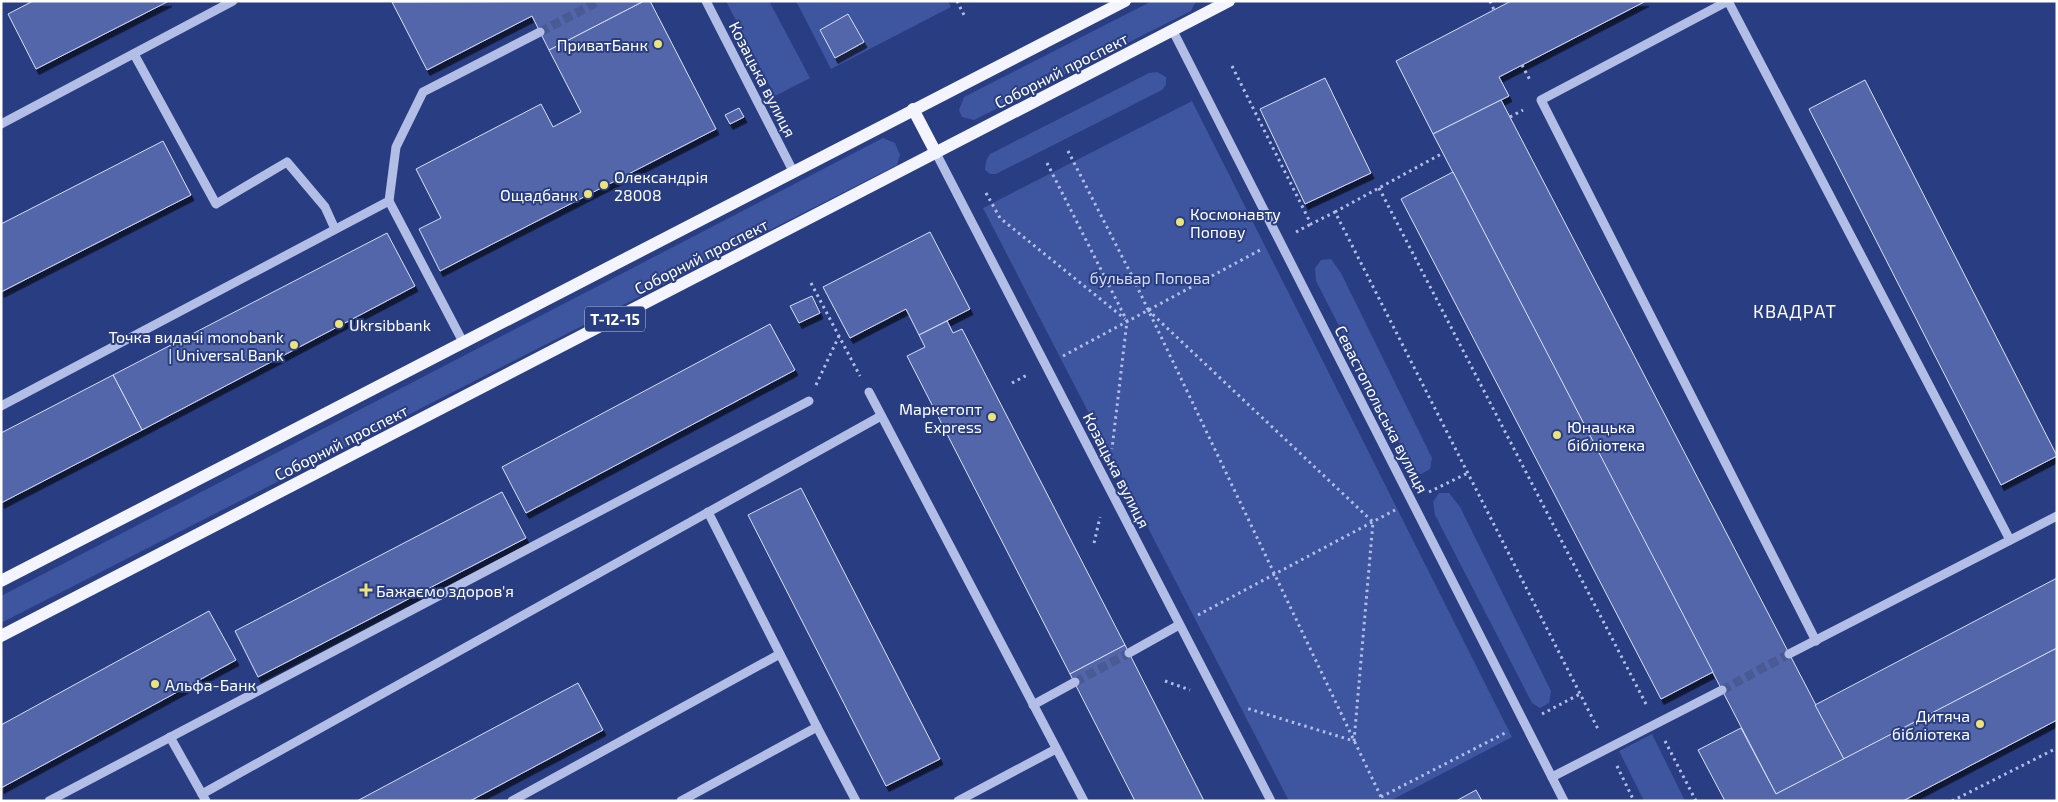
<svg xmlns="http://www.w3.org/2000/svg" width="2058" height="802" font-family="'Exo 2',sans-serif">
<style>
.green{fill:#3e559f}
.building{fill:#5266aa;stroke:#d5ddf5;filter:url(#shadow)}
.lines{fill:none;stroke-linecap:round;stroke-linejoin:round}
.minor-tunnel{stroke:#495a95;stroke-width:9;stroke-dasharray:9 4.5;stroke-linecap:butt}
.path{stroke:#b2bee6;stroke-width:3;stroke-dasharray:2.5 4;stroke-linecap:butt}
.minor{stroke:#b2bee6;stroke-width:9}
.major{stroke:#f3f4fd;stroke-width:12}
.poi-dot{fill:#ede479;stroke:#293d82;stroke-width:2}
.labels{text-anchor:middle;dominant-baseline:central;stroke-width:4;stroke-linejoin:round;paint-order:stroke}
.shield{fill:#293d82;stroke:#bfc5da;stroke-width:1}
.shield-label{font-size:15px;font-weight:bold;fill:#fff}
.poi-label{font-size:16px;fill:#fff;stroke:#293d82;text-anchor:start}
.street-label{font-size:16px;fill:#fff;stroke:#293d82}
.park-label{font-size:16px;fill:#d5ddf5;stroke:#293d82}
.neighbourhood-label{font-size:18px;letter-spacing:1px;fill:#fff;stroke:#293d82}
</style>
<defs>
<filter id="shadow"><feDropShadow dx="3" dy="5.5" stdDeviation="0" flood-color="#0009"/></filter>
</defs>
<rect width="100%" height="100%" fill="#293d82"/>
<g class="green">
<path d="M726,1h43l41,77 -35,18z"/>
<path d="M796,1h152l3,6 -120,62z"/>
<path d="M1152,1h44l-5,10 -217,109 -12,-3 -3,-7 5,-13z"/>
<path d="M1157,72l9,5v8l-4,5 -166,84h-6l-5,-4 1,-9 4,-7 159,-81z"/>
<path d="M1192,101l320,636 -122,64h-101l-306,-593z"/>
<path d="M883,138l12,5 5,12 -3,10 -896,458v-27z"/>
<path d="M1331,259l10,14 91,185 -2,11 -9,5 -8,-4 -97,-189 -1,-13 6,-8z"/>
<path d="M1439,493h10l11,14 91,184 -2,12 -9,5 -8,-5 -97,-188 -2,-13z"/>
<path d="M1652,734l33,67h-41l-25,-50z"/>
</g>
<g class="building">
<path d="M33,1h136l-133,68 -28,-55z"/>
<path d="M644,1h6l66,128 -276,142 -21,-42 22,-11 -25,-49 125,-65 12,23 28,-15 -32,-62z"/>
<path d="M644,1l-95,49 -17,-34 -105,54 -35,-68z"/>
<path d="M1511,1h135l-147,76 10,19 -76,38 -37,-73z"/>
<path d="M848,14l16,28 -29,16 -15,-28z"/>
<path d="M1325,78l46,95 -66,31 -45,-95z"/>
<path d="M1865,80l192,376 -56,29 -192,-376z"/>
<path d="M1501,100l343,659 -68,35 -343,-660z"/>
<path d="M739,108l5,9 -14,7 -5,-9z"/>
<path d="M163,141l28,54 -190,97v-68z"/>
<path d="M1453,172l260,500 -52,27 -260,-500z"/>
<path d="M930,232l40,77 -51,26 -13,-26 -56,29 -27,-51z"/>
<path d="M387,233l28,53 -273,144 -29,-55z"/>
<path d="M812,296l8,17 -21,10 -9,-17z"/>
<path d="M947,321l6,12 9,-4 163,316 -55,29 -163,-318 18,-9 -6,-12z"/>
<path d="M770,324l25,46 -269,143 -24,-46z"/>
<path d="M113,375l29,55 -141,73v-70z"/>
<path d="M801,488l139,271 -54,27 -138,-271z"/>
<path d="M502,492l24,46 -268,139 -23,-46z"/>
<path d="M2057,578v70l-213,111 -29,-54z"/>
<path d="M209,611l27,49 -235,128v-63z"/>
<path d="M1125,645l79,156h-69l-65,-127z"/>
<path d="M2057,648v72l-154,81h-178l-27,-51 43,-22 35,66z"/>
<path d="M578,683l25,47 -133,71h-113z"/>
<path d="M1476,790l6,11h-26z"/>
</g>
<g class="lines">
<g class="minor-tunnel">
<path d="M540,32l59,-31"/>
<path d="M1075,682l54,-29"/>
<path d="M1722,690l67,-36"/>
</g>
<g class="path">
<path d="M957,1l7,14"/>
<path d="M1490,1l4,9"/>
<path d="M1522,65l9,17"/>
<path d="M1232,66l79,158 24,-12 264,519"/>
<path d="M1510,117l13,-7"/>
<path d="M1068,151l64,125 251,525"/>
<path d="M1047,163l80,158 -15,128"/>
<path d="M1379,188l268,518"/>
<path d="M986,193l14,25 125,101"/>
<path d="M1335,212l108,-59"/>
<path d="M1296,232l15,-8"/>
<path d="M811,283l49,93"/>
<path d="M1148,310l225,212 -19,219 -108,-33"/>
<path d="M1063,356l199,-107"/>
<path d="M1012,383l17,-9"/>
<path d="M816,385l23,-49"/>
<path d="M1429,492l39,-19"/>
<path d="M1094,543l6,-26"/>
<path d="M1198,615l197,-105"/>
<path d="M1165,681l25,9"/>
<path d="M1542,714l38,-20"/>
<path d="M1665,741l31,60"/>
<path d="M1617,766l17,35"/>
<path d="M1381,797l126,-65"/>
<path d="M1952,801l105,-53"/>
</g>
<g class="minor">
<path d="M706,1l87,170"/>
<path d="M1728,1l-187,99 275,541"/>
<path d="M1728,1l282,539"/>
<path d="M1173,31l391,770"/>
<path d="M134,54l82,150 71,-42 38,45 10,22"/>
<path d="M1,124l232,-123"/>
<path d="M936,153l335,648"/>
<path d="M389,201l74,141"/>
<path d="M869,392l215,409"/>
<path d="M1,406l388,-205 7,-54 27,-55 117,-60"/>
<path d="M1129,653l50,-28"/>
<path d="M1789,654l268,-138"/>
<path d="M1033,705l42,-23"/>
<path d="M817,727l39,74"/>
<path d="M170,737l32,57"/>
<path d="M1552,777l170,-87"/>
<path d="M49,801l760,-400"/>
<path d="M206,801l-4,-7 679,-378"/>
<path d="M512,801l266,-146"/>
<path d="M681,801l136,-74 -109,-215"/>
<path d="M958,801l98,-52"/>
</g>
<g class="major">
<path d="M913,109l23,44"/>
<path d="M1,581l1124,-580"/>
<path d="M1,636l1228,-635"/>
</g>
</g>
<g class="poi-dot">
<circle cx="658" cy="44" r="5"/>
<circle cx="604" cy="185" r="5"/>
<circle cx="588" cy="194" r="5"/>
<circle cx="1180" cy="222" r="5"/>
<circle cx="339" cy="324" r="5"/>
<circle cx="294" cy="345" r="5"/>
<circle cx="992" cy="417" r="5"/>
<circle cx="1557" cy="435" r="5"/>
<path d="M363.5 582.5h5v5h5v5h-5v5h-5v-5h-5v-5h5z"/>
<circle cx="155" cy="684" r="5"/>
<circle cx="1980" cy="724" r="5"/>
</g>
<g class="labels">
<rect class="shield" x="585" y="306.5" width="60" height="25" rx="4"/>
<g class="shield-label">
<text x="615" y="319">Т-12-15</text>
</g>
<g class="poi-label">
<text x="648" y="44" text-anchor="end">ПриватБанк</text>
<text x="614" y="176">Олександрія<tspan x="614" dy="18">28008</tspan></text>
<text x="578" y="194" text-anchor="end">Ощадбанк</text>
<text x="1190" y="213">Космонавту<tspan x="1190" dy="18">Попову</tspan></text>
<text x="349" y="324">Ukrsibbank</text>
<text x="284" y="336" text-anchor="end">Точка видачі monobank<tspan x="284" dy="18">| Universal Bank</tspan></text>
<text x="982" y="408" text-anchor="end">Маркетопт<tspan x="982" dy="18">Express</tspan></text>
<text x="1567" y="426">Юнацька<tspan x="1567" dy="18">бібліотека</tspan></text>
<text x="376" y="590">Бажаємо здоров'я</text>
<text x="165" y="684">Альфа-Банк</text>
<text x="1970" y="715" text-anchor="end">Дитяча<tspan x="1970" dy="18">бібліотека</tspan></text>
</g>
<g class="street-label">
<text transform="translate(1061 70) rotate(-27)">Соборний проспект</text>
<text transform="translate(763 79) rotate(63)">Козацька вулиця</text>
<text transform="translate(701 256) rotate(-27)">Соборний проспект</text>
<text transform="translate(1382 409) rotate(63)">Севастопольська вулиця</text>
<text transform="translate(341 442) rotate(-27)">Соборний проспект</text>
<text transform="translate(1117 470) rotate(63)">Козацька вулиця</text>
</g>
<g class="park-label">
<text x="1150" y="277">бульвар Попова</text>
</g>
<g class="neighbourhood-label">
<text x="1795" y="311">КВАДРАТ</text>
</g>
</g>
<rect width="2058" height="802" fill="none" stroke="#ffffff" stroke-width="5"/>
</svg>
